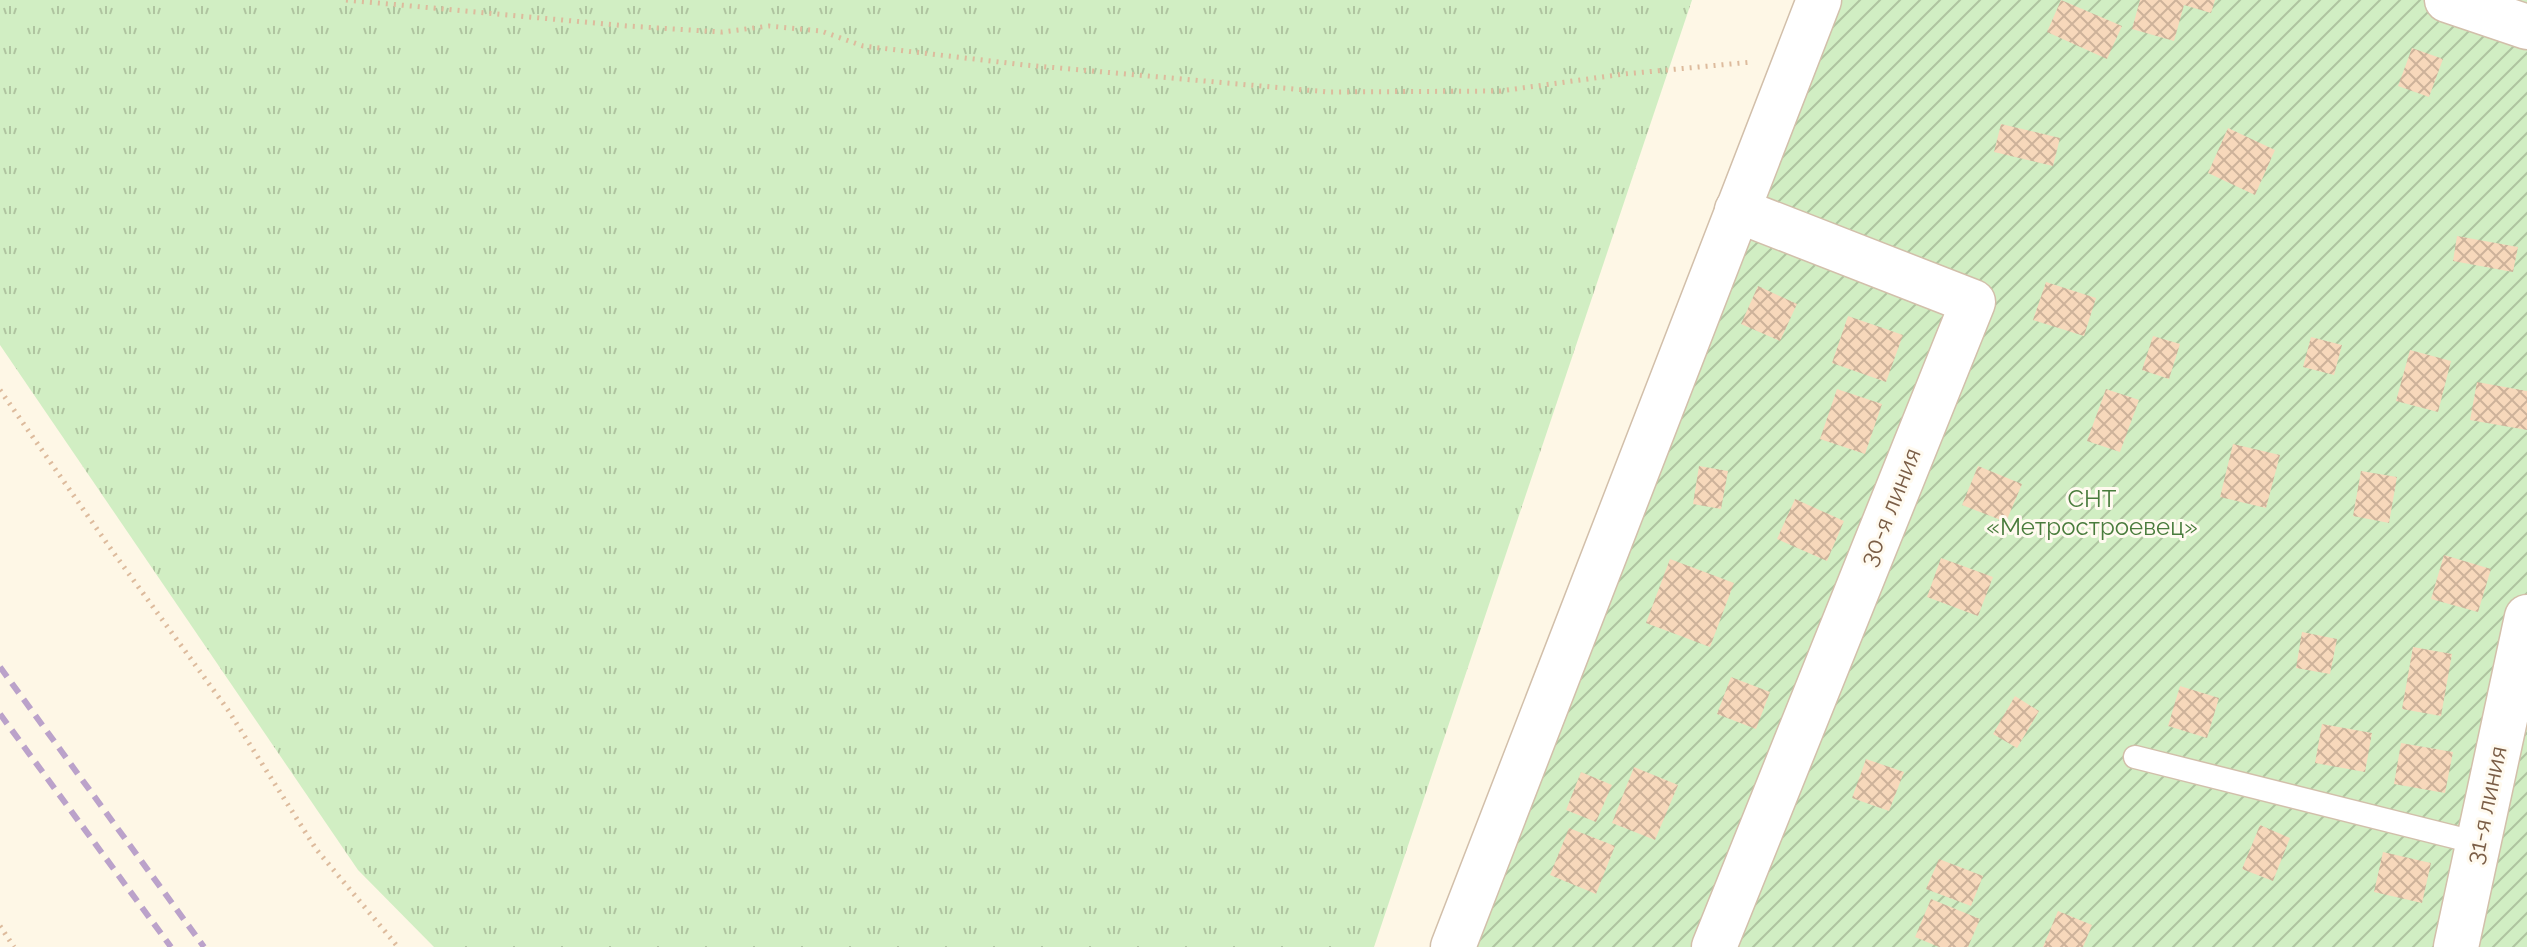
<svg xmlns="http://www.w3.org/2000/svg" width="2527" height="947" font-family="Raleway,sans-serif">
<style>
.grass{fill:url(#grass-tufts)}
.garden{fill:url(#garden-furrows)}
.building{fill:url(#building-cross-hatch)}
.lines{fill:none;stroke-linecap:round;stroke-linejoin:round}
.service-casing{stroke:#d2bfaa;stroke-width:25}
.minor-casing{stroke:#d2bfaa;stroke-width:47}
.tertiary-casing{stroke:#d2bfaa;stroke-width:47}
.path{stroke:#ddbb9d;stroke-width:5;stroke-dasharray:2 6;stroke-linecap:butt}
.service{stroke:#fff;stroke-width:22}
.minor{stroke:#fff;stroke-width:44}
.tertiary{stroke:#fff;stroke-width:44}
.rail{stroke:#bba2ca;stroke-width:6;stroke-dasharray:12 8;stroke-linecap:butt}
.labels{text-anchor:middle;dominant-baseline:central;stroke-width:6;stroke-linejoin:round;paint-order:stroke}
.park-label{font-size:24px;fill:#497c3c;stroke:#fffaef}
.street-label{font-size:24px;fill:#7b5e47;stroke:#fffaef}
</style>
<defs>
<pattern id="grass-tufts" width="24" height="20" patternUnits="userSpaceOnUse" patternTransform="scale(2)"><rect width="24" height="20" fill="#d1eec3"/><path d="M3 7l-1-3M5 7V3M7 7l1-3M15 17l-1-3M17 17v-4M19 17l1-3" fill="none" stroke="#afc4a0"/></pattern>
<pattern id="garden-furrows" width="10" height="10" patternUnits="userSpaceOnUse" patternTransform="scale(2)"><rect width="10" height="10" fill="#d1eec3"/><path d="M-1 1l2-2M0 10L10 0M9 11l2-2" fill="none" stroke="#afc4a0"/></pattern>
<pattern id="building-cross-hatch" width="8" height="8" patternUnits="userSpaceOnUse" patternTransform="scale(2)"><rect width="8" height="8" fill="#f7d8bb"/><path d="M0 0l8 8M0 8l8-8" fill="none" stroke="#cdb29a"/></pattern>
</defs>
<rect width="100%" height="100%" fill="#fef7e6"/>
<path class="grass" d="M0,0h1692l-318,947h-940l-76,-77 -358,-525z"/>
<path class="garden" d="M1819,0h708v947h-1057z"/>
<g class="building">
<path d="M2061,0l61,26 -15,33 -60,-27z"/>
<path d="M2140,0h75l-4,13 -27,-8 -10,36 -42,-12z"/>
<path d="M2412,48l31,11 -14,38 -31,-11z"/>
<path d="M2001,124l59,14 -7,28 -59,-14z"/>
<path d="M2228,128l47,22 -20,45 -47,-22z"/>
<path d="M2457,236l61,11 -5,25 -60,-11z"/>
<path d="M2046,282l50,16 -12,38 -51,-16z"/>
<path d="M1758,286l39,18 -17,37 -39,-17z"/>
<path d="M1848,316l55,19 -17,47 -54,-19z"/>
<path d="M2153,336l27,8 -11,35 -27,-9z"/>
<path d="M2311,337l31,8 -8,30 -31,-8z"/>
<path d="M2410,350l41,11 -13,51 -42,-11z"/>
<path d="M2477,382l50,9v39l-57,-10z"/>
<path d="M1837,389l45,15 -17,50 -45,-15z"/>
<path d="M2106,389l33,11 -19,52 -33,-11z"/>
<path d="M2233,444l47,11 -14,53 -46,-11z"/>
<path d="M1699,466l29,5 -7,38 -28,-5z"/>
<path d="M1978,466l44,18 -16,38 -44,-17z"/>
<path d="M2361,471l36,6 -8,46 -36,-7z"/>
<path d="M1795,499l49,22 -17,40 -50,-22z"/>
<path d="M2444,555l47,14 -13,43 -47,-13z"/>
<path d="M1941,558l52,19 -15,39 -51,-19z"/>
<path d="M1670,559l64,24 -24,64 -64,-24z"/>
<path d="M2302,632l35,7 -7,35 -34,-6z"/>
<path d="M2413,647l39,7 -11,62 -39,-7z"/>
<path d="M1731,677l39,15 -14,37 -39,-15z"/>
<path d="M2180,686l39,12 -12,40 -39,-12z"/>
<path d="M2015,696l24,15 -22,37 -24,-14z"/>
<path d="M2322,724l50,9 -7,39 -50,-9z"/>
<path d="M2401,743l52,9 -8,41 -51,-9z"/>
<path d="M1866,759l38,13 -15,39 -37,-13z"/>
<path d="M1634,767l44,18 -23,55 -43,-17z"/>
<path d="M1581,772l31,13 -16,37 -30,-12z"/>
<path d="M2260,825l30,13 -17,43 -31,-12z"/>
<path d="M1569,828l46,18 -19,48 -46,-19z"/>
<path d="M2383,852l48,11 -9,40 -48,-11z"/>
<path d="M1939,859l44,17 -12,30 -45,-17z"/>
<path d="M1931,899l49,20 -12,28h-29l-24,-10z"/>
<path d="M2058,911l34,14 -9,22h-40z"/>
</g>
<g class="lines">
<g class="service-casing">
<path id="service" d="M2135,757l343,86"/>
</g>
<g class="minor-casing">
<g id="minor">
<path d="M2447,0l80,27"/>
<path d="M1714,947l259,-645 -236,-92"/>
<path d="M2456,947l71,-330"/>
</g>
</g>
<g class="tertiary-casing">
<path id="tertiary" d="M1453,947l366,-947"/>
</g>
<g class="path">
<path d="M346,0l281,26 95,6 47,-6 52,5 42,15 162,19 303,27 172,-1 124,-17 128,-12"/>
<path d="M0,390l113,162 115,158 88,139 82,98"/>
<path d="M0,926l14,21"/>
</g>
<use href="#service" class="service"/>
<use href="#minor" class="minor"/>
<use href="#tertiary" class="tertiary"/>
<g class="rail">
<path d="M0,667l204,280"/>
<path d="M0,714l171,233"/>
</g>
</g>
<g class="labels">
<g class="park-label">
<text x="2092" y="498">СНТ<tspan x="2092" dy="28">«Метростроевец»</tspan></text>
</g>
<g class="street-label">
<text transform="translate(1890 507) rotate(-68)">30-я линия</text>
<text transform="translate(2486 805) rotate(-78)">31-я линия</text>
</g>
</g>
</svg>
